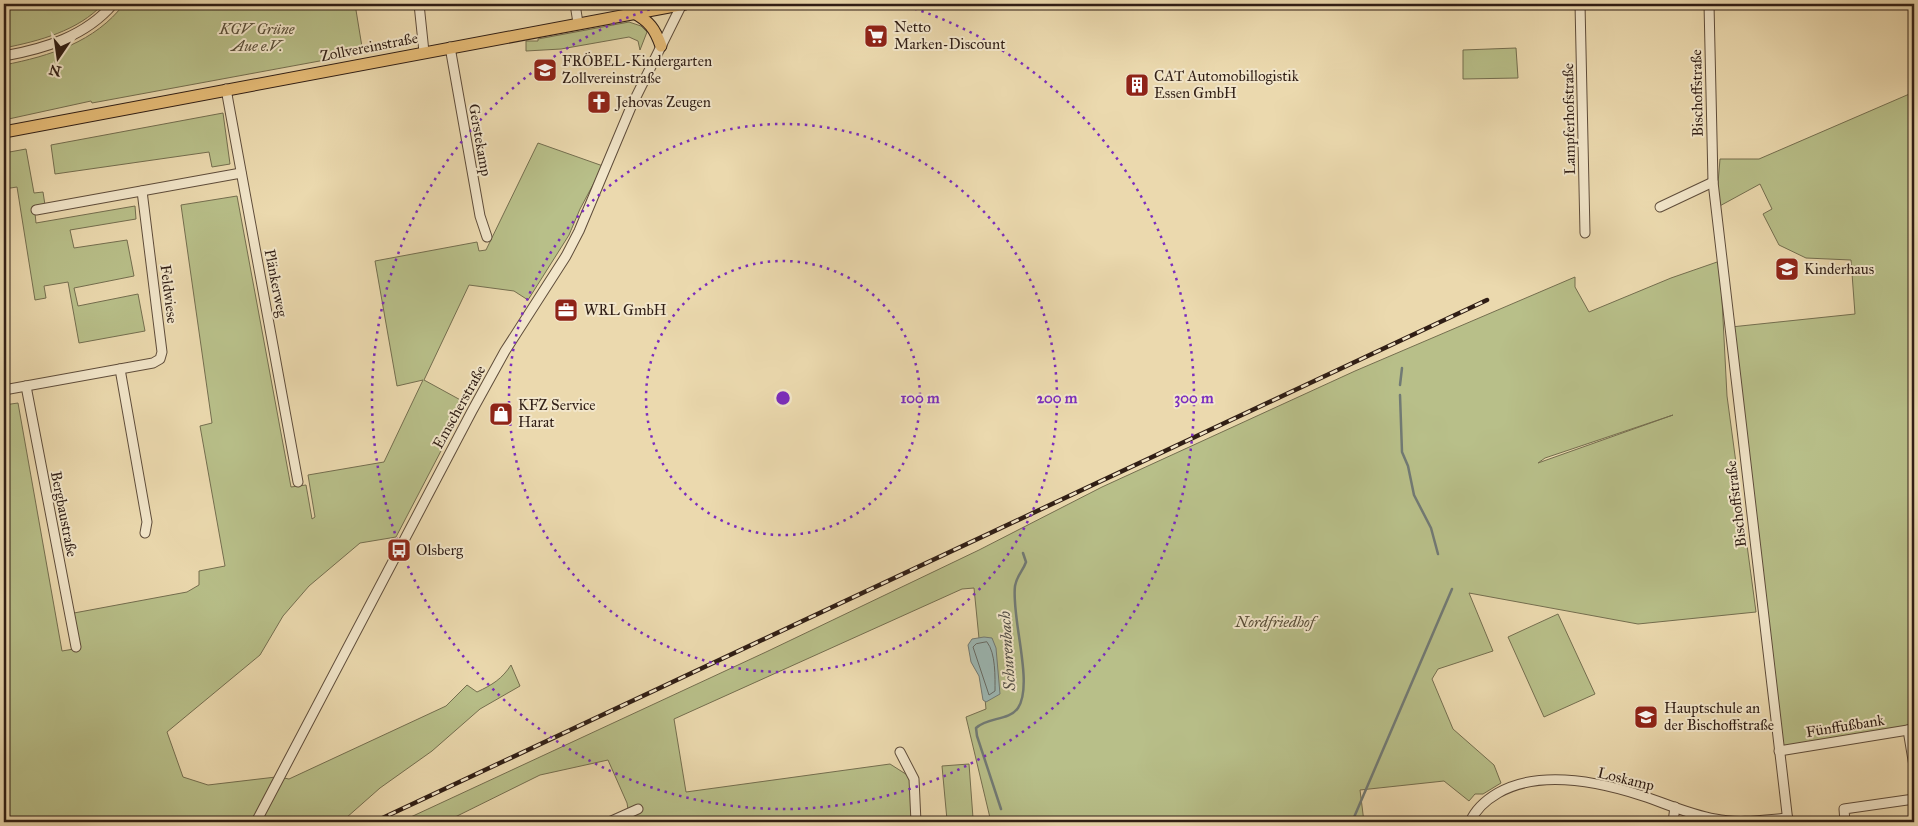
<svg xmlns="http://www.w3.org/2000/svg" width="1918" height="826" font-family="'IM FELL Great Primer',serif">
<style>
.green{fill:#b8bf89;stroke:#746e4f;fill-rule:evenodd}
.water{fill:#9cb8b5;stroke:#717a75}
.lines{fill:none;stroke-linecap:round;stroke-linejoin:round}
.shore{stroke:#666b65;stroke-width:1}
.stream{stroke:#717a75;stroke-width:2.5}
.minor-casing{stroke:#5f4d3b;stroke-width:11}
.major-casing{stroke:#301e15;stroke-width:13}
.minor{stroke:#f2e6ca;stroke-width:9}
.major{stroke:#e6bc77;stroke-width:11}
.rail-casing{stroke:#301e15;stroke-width:4.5}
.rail{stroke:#f2e6ca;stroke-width:2.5;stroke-dasharray:8;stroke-linecap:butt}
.ring{fill:none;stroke:#7b2cbf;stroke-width:2.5;stroke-dasharray:2.5 5}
.labels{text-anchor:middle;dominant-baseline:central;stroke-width:4;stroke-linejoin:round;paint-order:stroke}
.poi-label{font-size:15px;fill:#301e15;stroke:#f2e6ca;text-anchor:start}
.park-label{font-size:15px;font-style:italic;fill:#594e38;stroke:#f2e6ca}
.street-label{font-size:15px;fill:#301e15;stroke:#f2e6ca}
.water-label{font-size:16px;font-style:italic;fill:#504c45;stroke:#f2e6ca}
.centre{fill:#7b2cbf;stroke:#f2e6ca;stroke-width:2.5}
.ring-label{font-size:15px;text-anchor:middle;font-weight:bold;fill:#7b2cbf;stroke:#f2e6ca;stroke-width:4;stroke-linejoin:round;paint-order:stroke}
</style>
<rect width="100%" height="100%" fill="#ebd9ae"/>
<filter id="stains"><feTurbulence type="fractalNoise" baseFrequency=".004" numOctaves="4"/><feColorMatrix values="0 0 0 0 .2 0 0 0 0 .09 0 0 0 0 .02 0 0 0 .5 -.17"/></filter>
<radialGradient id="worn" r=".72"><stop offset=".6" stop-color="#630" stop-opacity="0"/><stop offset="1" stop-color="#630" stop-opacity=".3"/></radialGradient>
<g class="green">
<path d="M4,4h99c-25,27 -64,37 -99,44z"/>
<path d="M124,4h231l8,49 -271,50 -1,-2 -87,19v-55c46,-9 91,-23 120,-61z"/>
<path d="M629,22l12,4 6,6 -7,18 -2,-9 -9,-4 -68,12 -35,2v-10h12v-2z"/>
<path d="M1516,48l2,30 -55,1v-29z"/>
<path d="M1914,92v635l-133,21 -50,-421 124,-13 -4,-54 -45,-2 -27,-13 -16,-31 9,-5 -12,-25 -44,24 4,-49h39z"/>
<path d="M223,113l7,51 -18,3 -3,-15 -154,22 -4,-29z"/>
<path d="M538,143l65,23 -23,43 -11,26 -41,65 -14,-9 -45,-6 -45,95 42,23 -70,134 -36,6 -51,43 -26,30 -23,39 -93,77 16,45 25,8 68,-8 -24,45h-248v-417l14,-2 44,248 18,-3 -6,-35 113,-21 12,-7v-14l26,-5 -25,-140 12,-3 -31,-218 56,-9 54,291 15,-2 6,34 3,-2 -7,-42 76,-13 39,-82 -26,6 -22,-125 102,-19 2,9 7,-1z"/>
<path d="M26,149l8,44 9,-1 2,13 -10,8 1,10 99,-17 1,13 -66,11 4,18 53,-8 7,36 -60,12 4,18 60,-12 7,37 -66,12 -11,-61 -24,4 2,12 -11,2 -18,-113 -13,2v-36z"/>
<path d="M1720,261l7,135 29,216 -118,12 -169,-31 24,58 -55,18 -6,10 21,50 41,36 7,18 -18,11h-8l-6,7 -25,-20 -84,9 4,32h-373l-25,-105 20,-8 -12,-121 -12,1 -288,130 12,73 204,-28 22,14 3,44h-285l-3,-19 -19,-43 -68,15 -95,47h-45l366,-170 213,-102 123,-63 253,-116 220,-94v10l14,25 82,-34zM1673,415l-135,48 7,-5z"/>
<path d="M1558,614l37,80 -51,23 -36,-80z"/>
<path d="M511,665l9,21 -40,23 -48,42 -52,37 -34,30v4h-86l24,-44 5,1 157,-73 21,-21 10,7c15,-7 25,-13 34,-27z"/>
<path d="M969,764l4,54 -26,2 -5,-54z"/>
</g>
<path class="water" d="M984,637l8,1 4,10 4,46 -14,8 -3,-2 -4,-24 -8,-14 -3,-17 4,-6z"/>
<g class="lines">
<path class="shore" d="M987,642c9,11 8,36 8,49l-6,4 -16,-48 3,-3z"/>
<g class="stream">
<path d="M1400,385l2,-17"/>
<path d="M1400,395l2,57 6,14 6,29 17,33 7,26"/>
<path d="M1001,809l-24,-73 -1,-8c11,-11 33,-7 42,-20 16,-24 -7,-90 -3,-122 2,-11 8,-15 11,-24l-3,-9"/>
<path d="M1352,822l100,-233"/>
</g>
<g class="minor-casing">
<g id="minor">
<path d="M419,4l5,48"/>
<path d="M575,4l3,19"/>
<path d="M1580,4l5,229"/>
<path d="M1709,4l4,178 75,640"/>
<path d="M450,47l30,169 7,21"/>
<path d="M4,56c40,-7 82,-20 109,-52"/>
<path d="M226,89l72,393"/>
<path d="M1660,207l53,-25"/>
<path d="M36,210l205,-37"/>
<path d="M120,369l27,153 -2,11"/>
<path d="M26,386l50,261"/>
<path d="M4,390l149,-27 7,-4 2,-7 -20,-161"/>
<path d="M1908,730l6,36"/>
<path d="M1779,751l135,-22"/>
<path d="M900,752l14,27 2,43"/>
<path d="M256,822l216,-411 33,-60 61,-95 13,-25 52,-124 51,-103"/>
<path d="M609,822l29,-13"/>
<path d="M1470,822c6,-14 16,-22 28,-29 42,-24 102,-11 145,3 24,8 48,19 72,23 24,5 49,1 73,-1"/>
<path d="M1673,822l2,-15"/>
<path d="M1845,822l-1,-13 70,-10"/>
</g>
</g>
<g class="major-casing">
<g id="major">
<path d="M634,13c15,8 21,16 27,33"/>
<path d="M4,132l681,-128"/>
</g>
</g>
<use href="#minor" class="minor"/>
<use href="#major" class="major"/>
<g class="rail-casing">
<path id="rail" d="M374,822l1113,-522"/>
</g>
<use href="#rail" class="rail"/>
</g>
<g class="ring">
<circle cx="783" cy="398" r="137"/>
<circle cx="783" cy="398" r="274"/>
<path d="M900 4A411 411 0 1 1 666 4"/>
</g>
<defs>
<g id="supermarket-square" transform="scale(1.25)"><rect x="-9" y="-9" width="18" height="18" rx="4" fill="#8f2418" stroke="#f2e6ca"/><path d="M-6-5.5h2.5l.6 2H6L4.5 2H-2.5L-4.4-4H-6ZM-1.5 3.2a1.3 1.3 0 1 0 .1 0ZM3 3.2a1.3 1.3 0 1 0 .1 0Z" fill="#fff"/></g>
<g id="school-square" transform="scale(1.25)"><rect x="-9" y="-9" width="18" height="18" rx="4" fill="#8f2418" stroke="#f2e6ca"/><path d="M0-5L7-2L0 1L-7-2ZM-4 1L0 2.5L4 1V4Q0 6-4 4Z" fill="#fff"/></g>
<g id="building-square" transform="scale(1.25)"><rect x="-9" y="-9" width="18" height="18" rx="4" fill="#8f2418" stroke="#f2e6ca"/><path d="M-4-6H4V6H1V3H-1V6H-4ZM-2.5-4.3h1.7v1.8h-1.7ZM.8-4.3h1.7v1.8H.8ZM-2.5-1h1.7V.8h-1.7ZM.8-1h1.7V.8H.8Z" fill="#fff"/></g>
<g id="church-square" transform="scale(1.25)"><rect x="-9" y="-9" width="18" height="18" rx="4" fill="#8f2418" stroke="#f2e6ca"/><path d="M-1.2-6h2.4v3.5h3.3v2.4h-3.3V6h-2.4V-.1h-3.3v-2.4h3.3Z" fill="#fff"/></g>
<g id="office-square" transform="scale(1.25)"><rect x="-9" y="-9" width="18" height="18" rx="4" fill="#8f2418" stroke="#f2e6ca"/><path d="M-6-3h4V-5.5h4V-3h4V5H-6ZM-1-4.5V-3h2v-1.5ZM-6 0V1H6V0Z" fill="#fff"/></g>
<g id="shop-square" transform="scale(1.25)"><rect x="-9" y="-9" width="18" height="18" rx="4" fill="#8f2418" stroke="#f2e6ca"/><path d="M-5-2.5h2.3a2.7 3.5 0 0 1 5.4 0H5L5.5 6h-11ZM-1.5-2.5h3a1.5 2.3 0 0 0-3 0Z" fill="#fff"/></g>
<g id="bus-square" transform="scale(1.25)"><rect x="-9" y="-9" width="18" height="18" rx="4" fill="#8f2418" stroke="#f2e6ca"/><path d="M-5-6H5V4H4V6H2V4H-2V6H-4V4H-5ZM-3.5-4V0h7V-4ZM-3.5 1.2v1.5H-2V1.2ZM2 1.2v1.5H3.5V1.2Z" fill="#fff"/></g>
</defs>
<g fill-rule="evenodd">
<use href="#supermarket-square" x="876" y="36"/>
<use href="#school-square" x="545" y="70"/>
<use href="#building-square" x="1137" y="85"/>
<use href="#church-square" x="599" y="102"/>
<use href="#school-square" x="1787" y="269"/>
<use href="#office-square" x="566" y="310"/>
<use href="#shop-square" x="501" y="414"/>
<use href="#bus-square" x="399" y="550"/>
<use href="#school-square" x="1646" y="717"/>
</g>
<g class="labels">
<g class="poi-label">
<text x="894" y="27">Netto<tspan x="894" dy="17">Marken-Discount</tspan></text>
<text x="562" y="61">FRÖBEL-Kindergarten<tspan x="562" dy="17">Zollvereinstraße</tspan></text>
<text x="1154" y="76">CAT Automobillogistik<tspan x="1154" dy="17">Essen GmbH</tspan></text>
<text x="616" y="102">Jehovas Zeugen</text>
<text x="1804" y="269">Kinderhaus</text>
<text x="584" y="310">WRL GmbH</text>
<text x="518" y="405">KFZ Service<tspan x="518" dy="17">Harat</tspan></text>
<text x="416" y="550">Olsberg</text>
<text x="1664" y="708">Hauptschule an<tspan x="1664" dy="17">der Bischoffstraße</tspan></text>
</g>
<g class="park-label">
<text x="257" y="29">KGV Grüne<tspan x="257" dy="17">Aue e.V.</tspan></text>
<text x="1275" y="622">Nordfriedhof</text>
</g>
<g class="street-label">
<text transform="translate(369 47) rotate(-11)">Zollvereinstraße</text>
<text transform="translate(1697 93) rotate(-91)">Bischoffstraße</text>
<text transform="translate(1569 119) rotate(-91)">Lampferhofstraße</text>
<text transform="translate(480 140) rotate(80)">Gerstekamp</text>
<text transform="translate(276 283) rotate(79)">Plänkerweg</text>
<text transform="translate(169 294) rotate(83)">Feldwiese</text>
<text transform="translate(459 407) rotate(-61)">Emscherstraße</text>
<text transform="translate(1736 504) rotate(-97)">Bischoffstraße</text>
<text transform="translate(64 514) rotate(79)">Bergbaustraße</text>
<text transform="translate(1845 726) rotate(-9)">Fünffußbank</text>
<text transform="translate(1626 779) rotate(14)">Loskamp</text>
</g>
<g class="water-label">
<text transform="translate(1007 651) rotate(-94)">Schurenbach</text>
</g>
</g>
<circle cx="783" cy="398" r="8" class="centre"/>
<g class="ring-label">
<text x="920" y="403">100 m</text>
<text x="1057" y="403">200 m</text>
<text x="1194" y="403">300 m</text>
</g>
<rect width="1918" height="826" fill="none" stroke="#ebd9ae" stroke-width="20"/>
<rect x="5" y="5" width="1908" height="816" fill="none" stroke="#301e15" stroke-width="2.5"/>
<rect x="10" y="10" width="1898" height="806" fill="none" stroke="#301e15"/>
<g transform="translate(58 58) rotate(193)" stroke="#f2e6ca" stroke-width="4" paint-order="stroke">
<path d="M0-4L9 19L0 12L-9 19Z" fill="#301e15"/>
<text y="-8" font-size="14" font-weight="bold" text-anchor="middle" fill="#301e15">N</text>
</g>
<rect width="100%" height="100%" filter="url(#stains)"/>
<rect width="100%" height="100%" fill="url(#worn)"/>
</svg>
